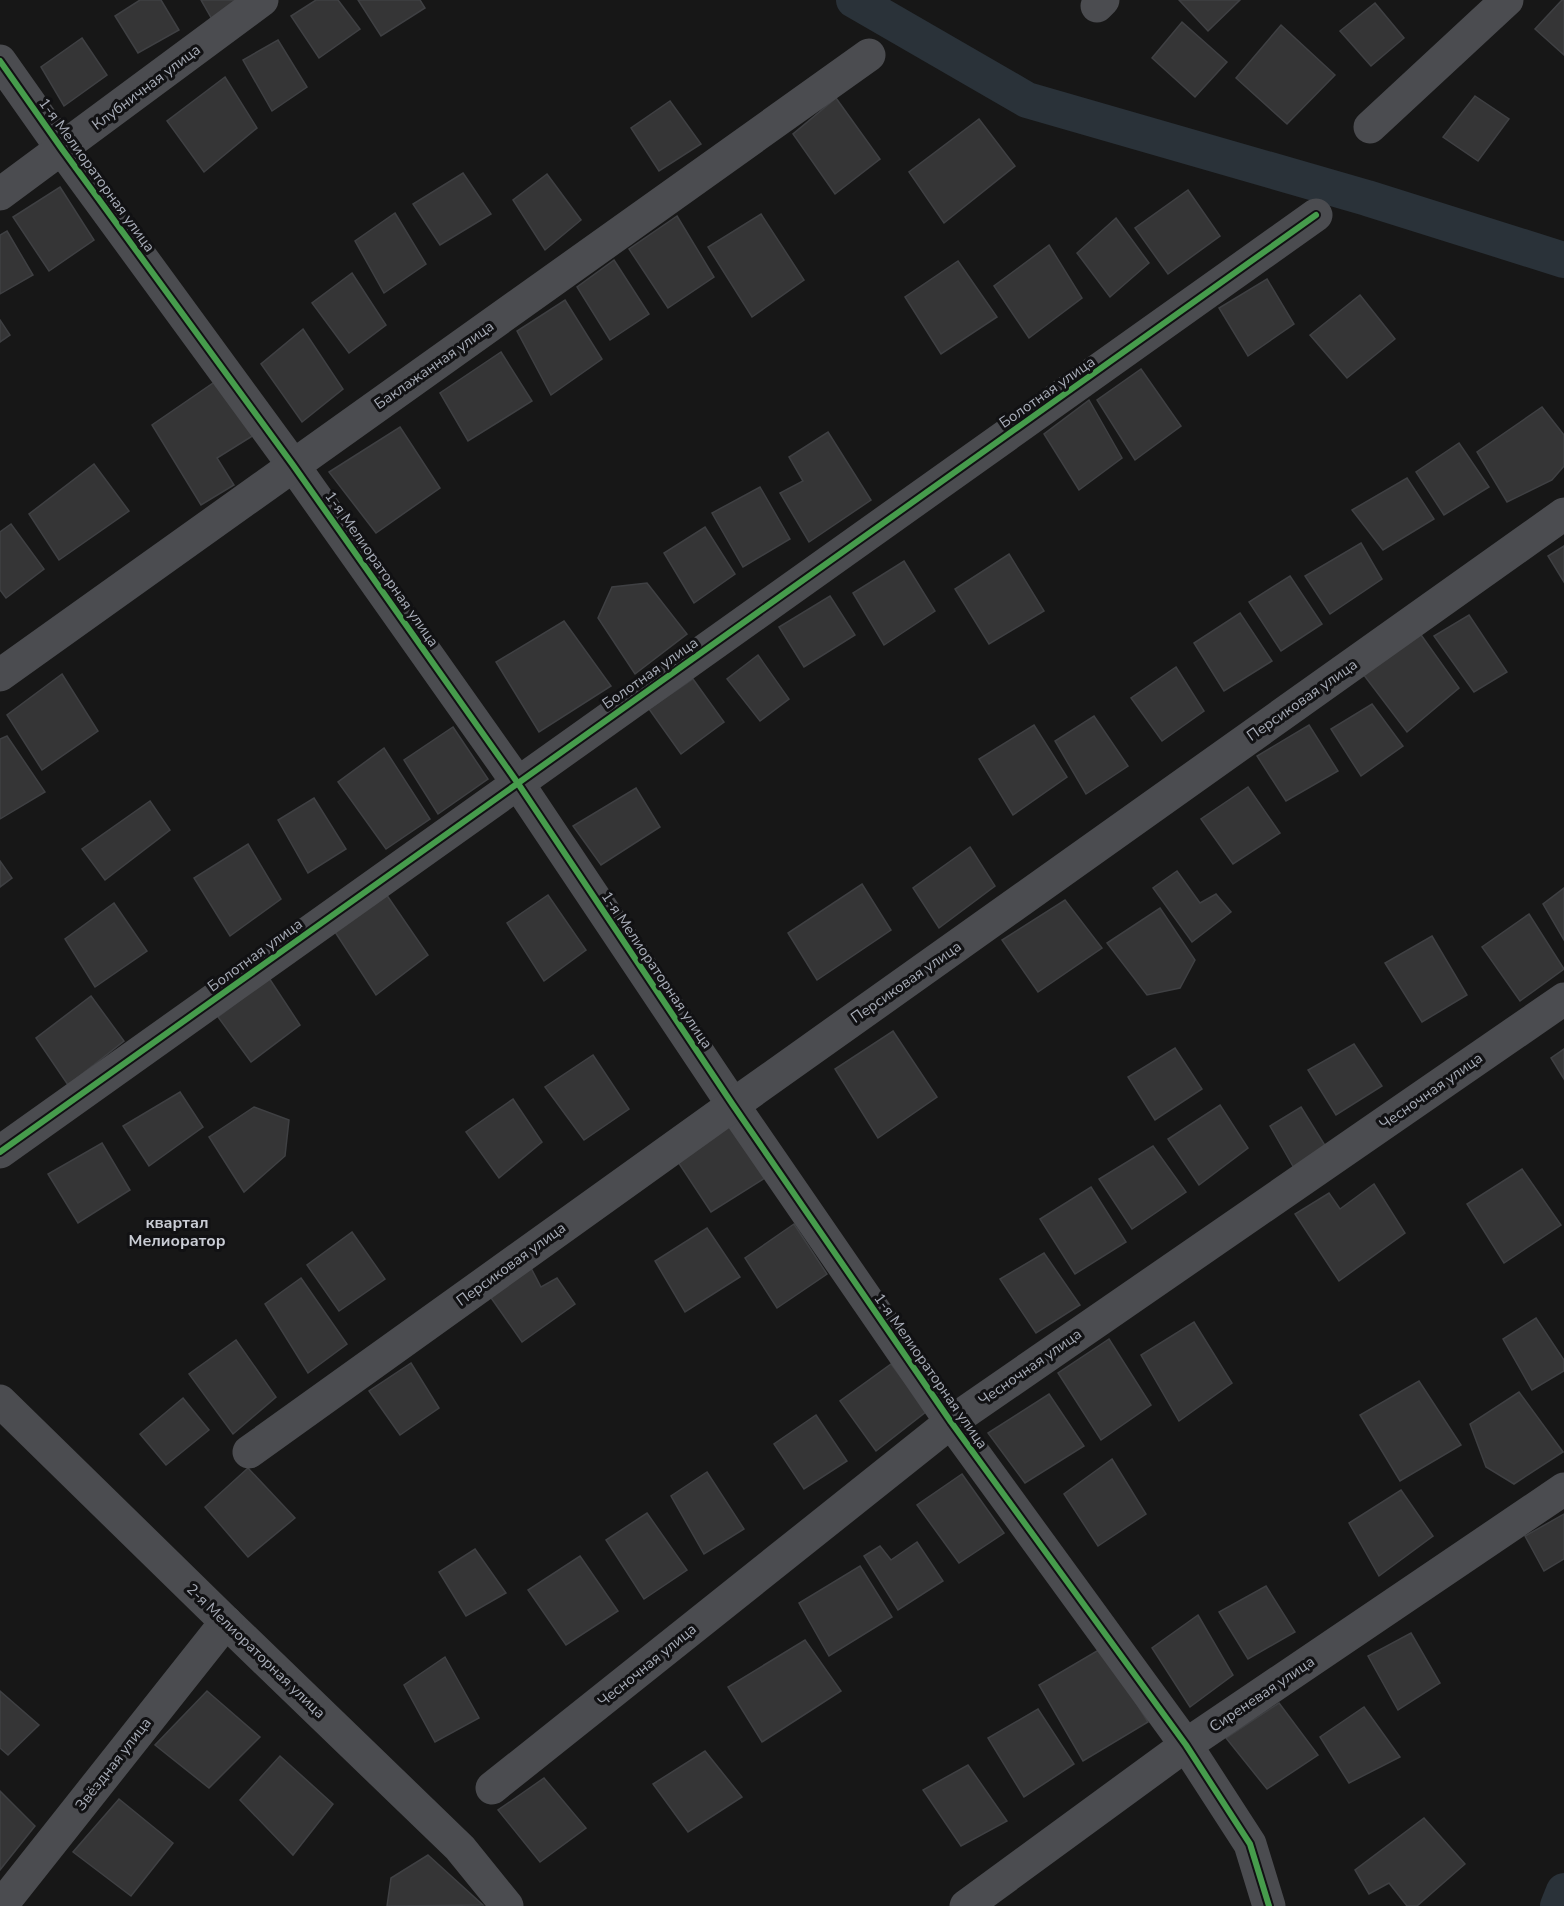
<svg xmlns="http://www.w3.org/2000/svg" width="1564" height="1906" font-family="'Nunito Sans',sans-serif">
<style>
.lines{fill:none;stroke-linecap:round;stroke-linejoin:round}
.canal{stroke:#2a3239;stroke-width:36}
.building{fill:#353536;stroke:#3f4043;stroke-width:1.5}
.minor{stroke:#4b4c50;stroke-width:33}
.cycleway-casing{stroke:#111113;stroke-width:10}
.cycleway{stroke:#469c4c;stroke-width:6}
.labels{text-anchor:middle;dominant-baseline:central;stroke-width:6;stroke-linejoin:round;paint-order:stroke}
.street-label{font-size:15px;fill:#a8adb8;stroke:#111113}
.neighbourhood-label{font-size:16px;font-weight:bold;fill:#c9ccd4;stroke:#111113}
</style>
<rect width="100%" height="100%" fill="#171717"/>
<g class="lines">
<g class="canal">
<path d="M854,0l173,100 340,98 197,62"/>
<path d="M1558,1906l6,-15"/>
</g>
</g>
<g class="building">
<path d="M140,0h21l18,30 -41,23 -23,-37z"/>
<path d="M201,0h42l-30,21z"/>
<path d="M316,0h22l22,29 -41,29 -28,-42z"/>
<path d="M358,0h62l5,8 -44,28z"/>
<path d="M1179,0h61l-32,31z"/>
<path d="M1562,0h2v55l-29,-26z"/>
<path d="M1375,3l29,35 -33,28 -31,-35z"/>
<path d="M1182,22l45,40 -32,35 -43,-39z"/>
<path d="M1281,25l54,50 -48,49 -51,-46z"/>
<path d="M82,38l25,37 -43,31 -23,-39z"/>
<path d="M278,40l29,47 -35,24 -29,-51z"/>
<path d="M225,77l32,51 -53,44 -37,-51z"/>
<path d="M1475,96l34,23 -31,42 -35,-24z"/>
<path d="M836,98l44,61 -45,35 -42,-60z"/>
<path d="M670,101l31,43 -42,27 -28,-43z"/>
<path d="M979,119l36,47 -71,57 -35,-51z"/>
<path d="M463,173l28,41 -51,31 -27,-41z"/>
<path d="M547,174l34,46 -36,30 -32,-50z"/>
<path d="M60,187l34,53 -45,31 -36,-54z"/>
<path d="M1188,190l32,46 -52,38 -33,-46z"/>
<path d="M395,213l31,51 -42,29 -29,-52z"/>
<path d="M761,214l43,66 -52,37 -44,-70z"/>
<path d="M677,216l37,61 -46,31 -39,-59z"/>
<path d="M1116,218l33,45 -39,34 -33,-44z"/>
<path d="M7,231l26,44 -33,19v-59z"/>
<path d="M1049,245l33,53 -53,40 -35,-52z"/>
<path d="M614,260l35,54 -39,26 -33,-53z"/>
<path d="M958,261l39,56 -56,37 -36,-57z"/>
<path d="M352,273l34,52 -37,28 -37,-50z"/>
<path d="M1267,279l27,45 -46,32 -29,-48z"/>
<path d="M1360,295l35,44 -48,39 -37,-43z"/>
<path d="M565,300l37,59 -51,36 -34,-64z"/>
<path d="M0,320l10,15 -10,7z"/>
<path d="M303,329l40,60 -41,33 -41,-58z"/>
<path d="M501,352l31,49 -64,40 -28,-48z"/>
<path d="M1141,369l40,57 -46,34 -38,-60z"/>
<path d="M216,381l38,54 -37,23 17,27 -33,20 -49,-80z"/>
<path d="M1089,400l33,58 -43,32 -35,-56z"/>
<path d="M1542,407l22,28v31l-12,14 -45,22 -30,-50z"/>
<path d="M400,427l40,61 -64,45 -47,-61z"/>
<path d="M828,432l43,68 -62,42 -29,-49 23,-12 -14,-24z"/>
<path d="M1459,443l30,44 -45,28 -28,-43z"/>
<path d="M94,464l35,47 -70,49 -30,-46z"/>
<path d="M1407,478l27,41 -51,31 -31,-40z"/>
<path d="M760,487l30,52 -47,28 -31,-54z"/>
<path d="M11,524l33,45 -38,29 -6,-8v-58z"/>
<path d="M705,527l30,47 -41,29 -30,-50z"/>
<path d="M1361,543l21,36 -52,35 -25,-38z"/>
<path d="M1564,546v36l-16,-26z"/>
<path d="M1009,554l35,57 -55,33 -34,-55z"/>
<path d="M904,561l31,50 -51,34 -31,-52z"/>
<path d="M1290,576l32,48 -41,27 -32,-49z"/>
<path d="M647,583l40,51 -52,40 -37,-56 14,-31z"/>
<path d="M830,596l25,39 -51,32 -25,-40z"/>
<path d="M1240,613l32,48 -48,30 -30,-48z"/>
<path d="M1469,615l38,57 -33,20 -40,-56z"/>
<path d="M564,621l47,65 -72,46 -43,-70z"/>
<path d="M1419,632l40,56 -52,44 -44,-58z"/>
<path d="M758,655l31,44 -29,22 -33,-42z"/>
<path d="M1176,667l28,44 -42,30 -31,-43z"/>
<path d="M62,674l36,57 -56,39 -35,-55z"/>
<path d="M693,679l31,43 -43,32 -32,-45z"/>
<path d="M1372,704l31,42 -42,30 -30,-47z"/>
<path d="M1094,716l34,50 -42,28 -31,-53z"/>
<path d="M1034,725l33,52 -54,38 -34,-56z"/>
<path d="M1309,725l29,46 -52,30 -29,-45z"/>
<path d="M453,727l35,52 -50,35 -34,-54z"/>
<path d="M7,736l38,56 -45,27v-80z"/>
<path d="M384,748l46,71 -44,30 -48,-67z"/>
<path d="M1248,787l32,46 -47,31 -32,-45z"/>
<path d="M636,788l24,39 -59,38 -28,-39z"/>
<path d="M314,798l32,51 -38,24 -30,-53z"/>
<path d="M150,801l20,29 -65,50 -23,-31z"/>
<path d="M248,844l33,55 -51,37 -36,-58z"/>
<path d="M970,847l25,39 -56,42 -26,-40z"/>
<path d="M0,861l12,17 -12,9z"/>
<path d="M1177,871l23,32 16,-9 15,18 -39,30 -39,-54z"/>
<path d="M862,884l29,46 -74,50 -29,-47z"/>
<path d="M1564,888v52l-21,-36z"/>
<path d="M386,894l42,61 -52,40 -41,-63z"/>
<path d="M548,895l38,55 -42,31 -37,-58z"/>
<path d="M1065,900l37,48 -64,44 -36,-52z"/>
<path d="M114,903l33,48 -52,36 -30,-48z"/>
<path d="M1160,908l35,52 -15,28 -33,7 -40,-52z"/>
<path d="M1529,914l35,55 -44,32 -38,-54z"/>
<path d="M1432,936l35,59 -45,27 -37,-59z"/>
<path d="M269,978l31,47 -49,37 -33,-45z"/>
<path d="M91,996l33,45 -56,44 -32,-47z"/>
<path d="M893,1031l44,66 -59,41 -43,-69z"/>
<path d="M1354,1044l28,42 -46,29 -28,-45z"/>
<path d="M1175,1048l27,41 -47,31 -27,-43z"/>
<path d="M1564,1049v30l-13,-21z"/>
<path d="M593,1055l36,54 -45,31 -39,-53z"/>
<path d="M180,1092l23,35 -54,39 -26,-40z"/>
<path d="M513,1099l29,43 -43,36 -33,-46z"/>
<path d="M1220,1105l28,43 -49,37 -31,-46z"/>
<path d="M254,1107l35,13 -4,36 -41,36 -35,-55z"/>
<path d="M1301,1107l25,40 -32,21 -24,-42z"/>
<path d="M728,1120l40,56 -57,36 -35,-53z"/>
<path d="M102,1143l28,47 -52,33 -30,-49z"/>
<path d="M1153,1146l33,46 -54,37 -33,-50z"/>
<path d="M1522,1169l39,56 -57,38 -37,-59z"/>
<path d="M1374,1184l31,49 -66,48 -44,-67 34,-21 11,16z"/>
<path d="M1091,1187l35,55 -51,32 -35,-55z"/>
<path d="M794,1224l33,50 -50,34 -32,-50z"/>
<path d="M707,1228l33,49 -55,35 -30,-51z"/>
<path d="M352,1232l33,47 -46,32 -32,-46z"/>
<path d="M1044,1253l36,52 -44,28 -36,-54z"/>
<path d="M531,1268l10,19 16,-9 18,26 -53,38 -33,-47z"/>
<path d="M301,1278l46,66 -39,29 -43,-69z"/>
<path d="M1536,1318l28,42v11l-32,19 -29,-51z"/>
<path d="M1194,1322l38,61 -53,38 -38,-66z"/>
<path d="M1109,1339l42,66 -50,35 -43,-67z"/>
<path d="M236,1340l40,57 -43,37 -44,-60z"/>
<path d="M411,1363l28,45 -39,27 -31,-44z"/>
<path d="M891,1364l36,47 -51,40 -36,-50z"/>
<path d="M1419,1381l42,64 -61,36 -40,-66z"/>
<path d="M1519,1392l44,60 -49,32 -28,-17 -16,-43z"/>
<path d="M1049,1394l35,52 -59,37 -37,-50z"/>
<path d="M183,1398l26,32 -43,35 -26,-31z"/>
<path d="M816,1415l31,46 -43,28 -30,-45z"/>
<path d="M1112,1459l34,55 -48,32 -34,-52z"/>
<path d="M248,1468l47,50 -47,39 -43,-50z"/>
<path d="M707,1472l37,57 -40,25 -33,-58z"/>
<path d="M962,1474l42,59 -45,30 -42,-58z"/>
<path d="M1401,1490l32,46 -54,40 -30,-53z"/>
<path d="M647,1513l40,57 -43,29 -38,-59z"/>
<path d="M1564,1514v45l-20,12 -19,-35z"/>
<path d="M917,1542l26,39 -45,29 -34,-54 16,-10 11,14z"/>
<path d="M475,1549l31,44 -40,23 -27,-44z"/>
<path d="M580,1556l38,55 -52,34 -38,-55z"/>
<path d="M860,1566l32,51 -63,39 -30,-53z"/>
<path d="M1266,1586l29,46 -47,27 -29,-47z"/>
<path d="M1198,1615l35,60 -43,32 -38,-59z"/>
<path d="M1411,1633l29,50 -42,27 -30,-54z"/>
<path d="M805,1640l36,51 -79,51 -34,-55z"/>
<path d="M1102,1648l46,74 -65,39 -44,-76z"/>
<path d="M445,1657l34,61 -44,24 -31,-57z"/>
<path d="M0,1691l39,34 -31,30 -8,-7z"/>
<path d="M207,1691l53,46 -51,51 -54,-43z"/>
<path d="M1279,1703l39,52 -51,34 -41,-51z"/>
<path d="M1364,1707l36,50 -51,26 -29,-46z"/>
<path d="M1038,1709l36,55 -50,33 -36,-59z"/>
<path d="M705,1751l37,46 -54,35 -35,-48z"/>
<path d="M280,1756l53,48 -40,51 -53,-55z"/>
<path d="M968,1765l39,56 -46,25 -38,-56z"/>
<path d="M544,1778l42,50 -46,34 -42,-52z"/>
<path d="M0,1791l35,35 -35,44z"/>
<path d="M119,1799l54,44 -42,53 -58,-44z"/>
<path d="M1424,1818l41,46 -48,42h-10l-18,-23 -20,11 -14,-24z"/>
<path d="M428,1855l55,50 -96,1 4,-28z"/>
</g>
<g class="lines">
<g class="minor">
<path d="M1097,6l6,-6"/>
<path d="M0,61l62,88 231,316 224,317 216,323 218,317 235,323 64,99 19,62"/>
<path d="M1370,127l137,-127"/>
<path d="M0,194l262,-194"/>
<path d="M0,675l869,-620"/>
<path d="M0,1152l1316,-937"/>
<path d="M0,1401l226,221 234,226 47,58"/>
<path d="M249,1452l484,-347 831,-591"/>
<path d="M492,1788l459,-366 613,-423"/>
<path d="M1,1906l225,-284"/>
<path d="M966,1906l220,-161 378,-256"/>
</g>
<g class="cycleway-casing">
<g id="cycleway">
<path d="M0,61l62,88 231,316 224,317 216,323 218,317 235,323 64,99 19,62"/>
<path d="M0,1152l1316,-937"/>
</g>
</g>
<use href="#cycleway" class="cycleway"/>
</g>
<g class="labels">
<g class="street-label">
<text transform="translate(146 87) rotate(-37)">Клубничная улица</text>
<text transform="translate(97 175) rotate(54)">1-я Мелиораторная улица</text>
<text transform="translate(434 365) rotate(-35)">Баклажанная улица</text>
<text transform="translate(1047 392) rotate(-35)">Болотная улица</text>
<text transform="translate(382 569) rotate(55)">1-я Мелиораторная улица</text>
<text transform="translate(650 673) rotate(-35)">Болотная улица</text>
<text transform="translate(1302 700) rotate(-35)">Персиковая улица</text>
<text transform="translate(255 955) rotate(-36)">Болотная улица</text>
<text transform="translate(657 970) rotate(56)">1-я Мелиораторная улица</text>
<text transform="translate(906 982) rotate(-35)">Персиковая улица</text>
<text transform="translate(1431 1091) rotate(-35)">Чесночная улица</text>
<text transform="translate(511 1264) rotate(-36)">Персиковая улица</text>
<text transform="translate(1030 1367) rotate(-35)">Чесночная улица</text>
<text transform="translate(931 1371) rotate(55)">1-я Мелиораторная улица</text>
<text transform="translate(256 1651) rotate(44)">2-я Мелиораторная улица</text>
<text transform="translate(647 1665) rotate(-39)">Чесночная улица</text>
<text transform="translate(1262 1694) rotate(-34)">Сиреневая улица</text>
<text transform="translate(113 1764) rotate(-52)">Звёздная улица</text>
</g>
<g class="neighbourhood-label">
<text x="177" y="1223">квартал<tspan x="177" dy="18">Мелиоратор</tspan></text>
</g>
</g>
</svg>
